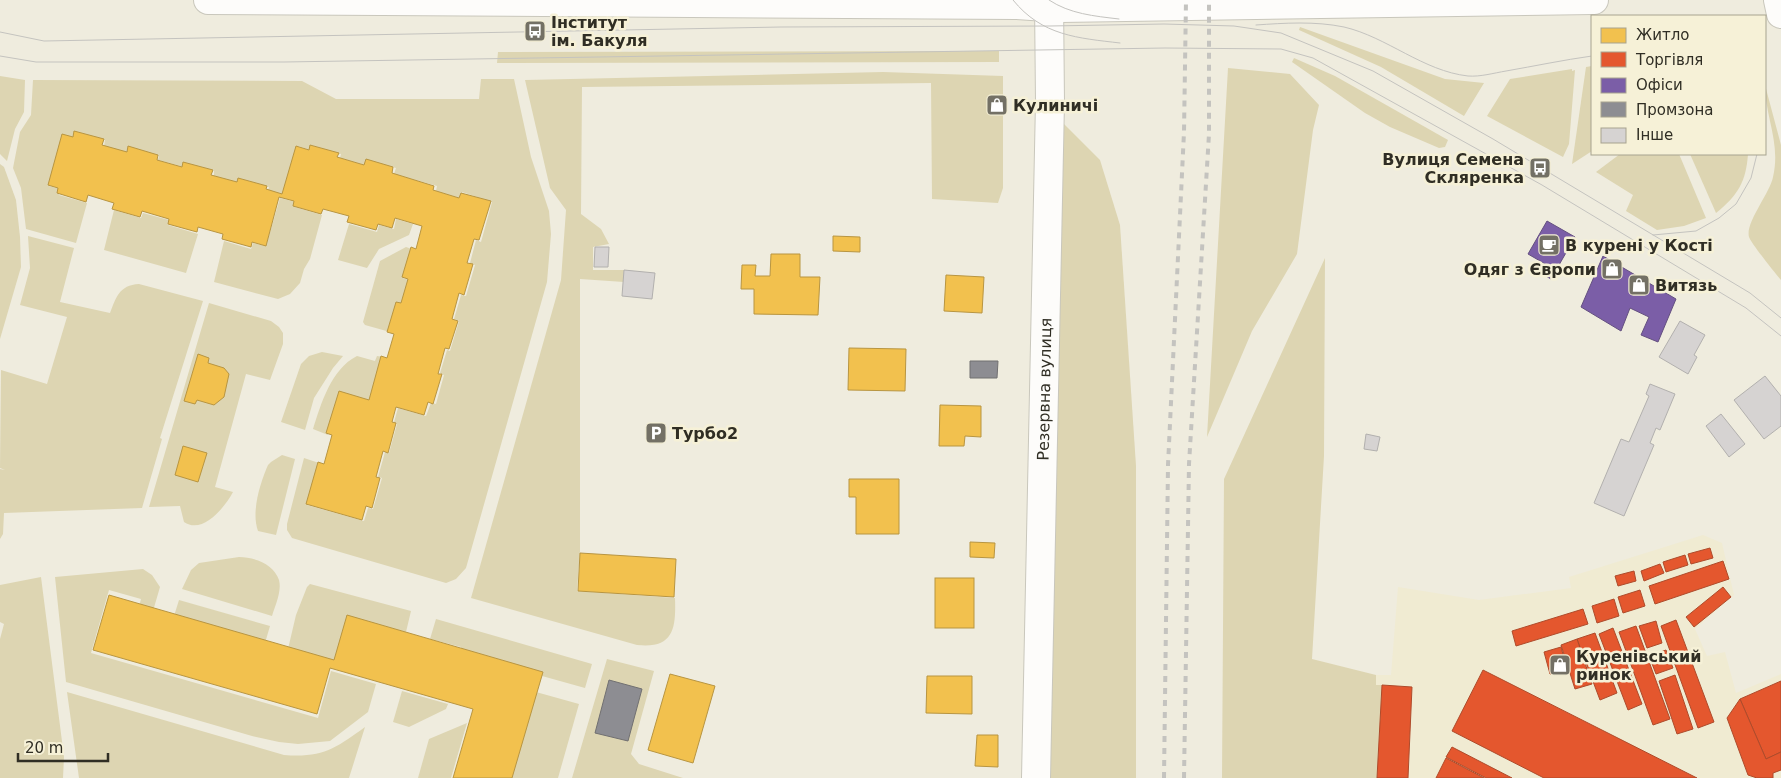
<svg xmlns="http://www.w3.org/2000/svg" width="1781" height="778" font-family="'DejaVu Sans',sans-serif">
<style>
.built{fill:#f0ebd2}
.green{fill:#ddd5b2}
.homes{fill:#f2c14e;stroke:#b89541}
.shops{fill:#e4572e;stroke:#ae4b2b}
.offices{fill:#7b5ea7;stroke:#645080}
.industry{fill:#8d8d92;stroke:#717071}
.building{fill:#d6d3d2;stroke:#b2b0ae}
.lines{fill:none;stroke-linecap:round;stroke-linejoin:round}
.minor-casing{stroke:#c9c7bc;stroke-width:30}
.primary-casing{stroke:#c9c7bc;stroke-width:30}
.minor{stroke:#fdfcfa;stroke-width:28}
.primary{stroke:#fdfcfa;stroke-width:28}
.tram{stroke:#c4c3bf;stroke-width:1}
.rail{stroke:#c4c3bf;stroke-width:4;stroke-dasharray:6 6;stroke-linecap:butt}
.labels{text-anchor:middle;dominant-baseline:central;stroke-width:5;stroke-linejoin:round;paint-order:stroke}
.poi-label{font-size:16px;font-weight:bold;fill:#302e24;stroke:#f6f1d7;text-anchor:start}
.street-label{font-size:16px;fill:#302e24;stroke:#f6f1d7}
</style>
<rect width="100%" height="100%" fill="#efecde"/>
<path class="built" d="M1703,535l19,8 12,52 -39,34 12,27 18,-4 11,41 45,-19v104h-405v-103h15l7,-88 81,13 92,-12 -2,-11z"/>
<g class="green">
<path d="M1300,27l145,52 39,4 -20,33 -83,-49 -82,-37z"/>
<path d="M999,51v11l-502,1 1,-11z"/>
<path d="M1294,58l41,18 113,64 -3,7 -6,1 -49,-21 -25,-14 -73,-51z"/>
<path d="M1592,66v85l-20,13 14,-97z"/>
<path d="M1228,68l62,6 29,31 -6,25 -16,124 -45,77 -45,106z"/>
<path d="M1572,69v2l3,-1 -6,74 -6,13 -76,-41 23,-37z"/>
<path d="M883,72l120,4v112l-5,15 -66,-4 -1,-116 -349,4 -1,127 20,15 8,15 -16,3v23h31v12l-44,-3v273l-3,39 98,7c1,30 -1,51 -38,47l-166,-47 90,-318 5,-70 -16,-22 -25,-108z"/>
<path d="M0,76l25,4 -1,32 -9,17 -8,32 -7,-7z"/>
<path d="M481,79h33l17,78 18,54 2,23 -4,48 -81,286 -10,11 -10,4 -154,-45 -5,-8v-6l17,-66 15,5 -12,42 57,16 4,-13 5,1 9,-31 -4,-1 7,-25 4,1 8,-29 -3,-2 4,-14 28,8 5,-13 5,1 8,-29 -4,-2 7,-23 3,1 9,-30 -5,-2 7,-24 5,1 9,-31 -5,-2 6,-23 5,2 11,-40 -30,-10 -2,6 -24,-7 1,-5 -43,-12 2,-6 -29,-8 -2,5 -25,-7 1,-4 -30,-9 -1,5 -12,-4 -14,49 -16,-4 1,-4 -28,-8 -2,4 -25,-7v-6l-29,-7 -1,4 -26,-7 1,-4 -29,-9 -2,7 -24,-7 1,-7 -28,-8 -2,6 -12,-3 -14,51 11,3 -1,6 28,8 -11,40 -50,-14 -5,-41 -8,-20 7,-36 11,-17 2,-35 269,1 34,18h143z"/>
<path d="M1765,85l16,60v135c-6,-7 -30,-37 -32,-43 -4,-14 21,-44 24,-60 8,-34 -8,-60 -8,-92z"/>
<path d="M1059,119l41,41 20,65 16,241v312h-87z"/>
<path d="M1620,154h59l27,64 -22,8 -27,4 -31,-19 7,-16 -37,-23z"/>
<path d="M1690,154h58c-2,28 -10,41 -32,59z"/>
<path d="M0,164l4,3 12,33 4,37 1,30 -21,72z"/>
<path d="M280,198l16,4 -1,5 27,8 -12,44 -6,10 -4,14 -10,11 -12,5 -64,-17 10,-41 27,8 2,-6 13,3z"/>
<path d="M114,210l27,8 2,-5 26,7 -1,5 30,9 -12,39 -82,-23z"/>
<path d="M396,219l17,5 -4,11 -30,14 -12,19 -29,-8 11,-36 28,8 2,-7 15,4z"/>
<path d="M28,236l46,12 -14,54 50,11c6,-15 9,-28 29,-29l64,17 -43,137 2,1 -20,69 -138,5 -1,21 -3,5v-70l5,1 -5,-2 1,-98 46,14 20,-67 -47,-12 10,-37z"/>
<path d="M406,247l6,2 -9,29 6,2 -7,24 -12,28 -25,-7 -2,-3 17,-61z"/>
<path d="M1325,258l-1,198 -12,203 64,16v10h6l-5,93h-155l2,-299z"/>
<path d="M209,303l62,18 8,6 4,6v11l-13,36 -24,-6 -31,113 18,5c-8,15 -30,43 -49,30l-4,-16 -31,1z"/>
<path d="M322,352l21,4 -10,12 -19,30 -9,32 -24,-8 20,-58 8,-8z"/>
<path d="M357,356l18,5 2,-5 6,1 -13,43 -30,-7 -12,42 -15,-6c8,-25 18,-60 44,-73z"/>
<path d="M282,455l13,4 -19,76 -18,-4c-7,-19 2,-48 10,-66l3,-3z"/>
<path d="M239,557c15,0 35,7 40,23 3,11 -4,26 -7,36l-90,-27 9,-19 8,-7z"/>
<path d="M143,569l9,6 8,12 -7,24 -14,-4 2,-8 -32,-9 -18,63 227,65 13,-47 45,13 -8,28 -38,29 -32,3 -19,-2 -27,-6 -186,-54 -11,-105z"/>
<path d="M41,577l23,180 -1,21h-63v-139l4,-15 -4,-2v-37z"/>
<path d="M310,584l101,27 -5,21 -59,-16 -13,47 -46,-14 8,-34 11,-28z"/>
<path d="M179,600l91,26 -5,17 -91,-27z"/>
<path d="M436,619l156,45 -7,24 -125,-35 1,-6 -31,-8z"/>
<path d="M607,659l47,12 -23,83 8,10 44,14h-111z"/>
<path d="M402,691l46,13 -2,5 -37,18 -16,-5z"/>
<path d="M67,692l217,63c39,3 52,-7 81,-28l-16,51h-270z"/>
<path d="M536,692l43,12 -21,74h-47z"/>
<path d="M467,723l-16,55h-33l11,-39z"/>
</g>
<g class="homes">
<path d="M74,131l30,8 -2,6 25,7 1,-6 30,9 -1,5 25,7 1,-5 30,8 -2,5 26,7 1,-4 29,8 -1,3 16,5 14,-48 13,4 1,-5 29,8 -2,4 27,8 2,-6 27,8 -1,6 42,13 -1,4 26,8 2,-5 30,8 -12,39 -5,-1 -7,24 6,1 -9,31 -5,-2 -7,26 6,2 -9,28 -4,-1 -7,26h4l-9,30 -5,-2 -4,13 -28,-8 -4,15 4,1 -8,30 -5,-2 -7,26 4,1 -8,30 -6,-2 -4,14 -56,-16 12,-42 6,2 8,-29 -6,-2 13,-42 30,9 12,-44 6,2 7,-24 -7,-2 9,-30 5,1 7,-24 -6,-2 9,-30 5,2 6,-23 -27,-8 -3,10 -14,-4 -2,6 -29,-8 2,-6 -26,-7 -2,5 -28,-8 1,-5 -15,-4 -13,49 -14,-4 -1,5 -29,-8 1,-5 -25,-7 -1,5 -29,-8 1,-5 -27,-8 -2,6 -28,-8 2,-6 -26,-8 -2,7 -29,-9 1,-5 -10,-3 14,-51 11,3z"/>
<path d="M833,236l27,1v15l-27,-1z"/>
<path d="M771,254h29v23h20l-2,38 -64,-1v-25h-13l1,-24h14l-1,11h15z"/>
<path d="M946,275l38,2 -2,36 -38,-2z"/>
<path d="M849,348l57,1 -1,42 -57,-1z"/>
<path d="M198,354l11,4 -1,5 16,5 5,6 -5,23 -10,8 -17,-5 -2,4 -11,-3z"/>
<path d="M940,405l41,1v31l-16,-1 -1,10h-25z"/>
<path d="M183,446l24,7 -9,29 -23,-7z"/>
<path d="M849,479h50v55h-43v-37h-7z"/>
<path d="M970,542l25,1 -1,15 -24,-1z"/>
<path d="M580,553l96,6 -2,38 -96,-6z"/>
<rect x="935" y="578" width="39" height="50"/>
<path d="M109,595l225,65 13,-45 196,57 -31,106h-59l20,-69 -143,-41 -13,46 -224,-64z"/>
<path d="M670,674l45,12 -22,77 -45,-13z"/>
<path d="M927,676h45v38l-46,-1z"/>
<path d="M977,735h21v32l-23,-1z"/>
</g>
<g class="shops">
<path d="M1710,548l3,10 -22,6 -3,-10z"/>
<path d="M1685,555l3,10 -22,7 -3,-10z"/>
<path d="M1723,561l6,18 -74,25 -6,-18z"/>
<path d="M1660,564l4,9 -20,8 -3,-10z"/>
<path d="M1634,571l2,10 -18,5 -3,-10z"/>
<path d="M1723,587l8,10 -37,30 -8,-10z"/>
<path d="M1640,590l5,16 -22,7 -5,-16z"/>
<path d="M1614,599l5,17 -22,7 -5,-17z"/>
<path d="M1583,609l5,15 -72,22 -4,-15z"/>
<path d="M1676,620l38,102 -16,6 -37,-102z"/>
<path d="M1656,621l6,22 -15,5 -8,-22z"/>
<path d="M1636,626l34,93 -17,6 -34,-93z"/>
<path d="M1613,628l29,76 -14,6 -29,-76z"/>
<path d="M1595,633l22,60 -17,7 -23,-61z"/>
<path d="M1577,639l15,45 -17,5 -14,-44z"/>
<path d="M1561,647l6,22 -17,5 -6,-22z"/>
<path d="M1666,650l7,18 -17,6 -7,-18z"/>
<path d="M1483,670l214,108h-153l-92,-47z"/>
<path d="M1675,675l18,54 -16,5 -18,-53z"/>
<path d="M1781,681v71l-15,7 -26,-60z"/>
<path d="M1382,685l30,2 -4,91h-31z"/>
<path d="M1740,699l26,60 15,-7v18l-8,3v5h-16l-9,-3 -21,-57z"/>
<path d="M1452,747l60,31h-26l-40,-21z"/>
<path d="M1446,758l38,20h-48z"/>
</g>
<g class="offices">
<path d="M1547,221l28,16 -24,42 -9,-5 5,-9 -19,-11z"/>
<path d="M1603,256l73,43 -18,43 -17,-7 8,-18 -19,-9 -9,23 -40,-24z"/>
</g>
<g class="industry">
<path d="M970,361h28l-1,17h-27z"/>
<path d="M609,680l33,9 -14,52 -33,-8z"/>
</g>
<g class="building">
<path d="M595,247h14l-1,20h-14z"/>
<path d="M624,270l31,3 -3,26 -30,-3z"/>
<path d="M1680,321l25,14 -11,20 3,2 -9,17 -29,-17z"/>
<path d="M1765,376l16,20v30l-17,13 -30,-39z"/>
<path d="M1650,384l25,10 -15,36 -4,-2 -6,15 4,2 -30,71 -30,-13 27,-64 8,3 20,-46 -3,-2z"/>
<path d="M1721,414l24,30 -16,13 -23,-31z"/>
<path d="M1366,434l14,3 -3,14 -13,-2z"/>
</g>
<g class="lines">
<g class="minor-casing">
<g id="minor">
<path d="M1778,0l3,14"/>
<path id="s1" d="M1036,778l14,-676 -1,-102"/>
</g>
</g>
<g class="primary-casing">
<path id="primary" d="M208,0l809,5 44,3 533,-8"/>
</g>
<use href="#minor" class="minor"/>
<use href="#primary" class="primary"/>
<g class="tram">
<path d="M1013,0c29,36 65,38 107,43"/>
<path d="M1049,0c21,14 45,16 70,19"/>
<path d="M1256,25c29,-2 59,-4 88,2 43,10 79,44 124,49 12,1 26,-3 38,-5 29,-5 57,-11 86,-15"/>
<path d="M0,32l44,9 737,-14 269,-1 114,-2 70,2 47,7 92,38 120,68 257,154 31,25"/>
<path d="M0,56l36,6h248l881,-14 116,1 32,9 229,127 204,123 35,28"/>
<path d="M1653,235l43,-4 23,-13 17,-14 15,-26 6,-24"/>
</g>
<g class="rail">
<path d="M1164,778l4,-313 16,-333 2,-132"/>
<path d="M1184,778l5,-314 20,-330v-134"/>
</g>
</g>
<defs>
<g id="bus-square" transform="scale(1.125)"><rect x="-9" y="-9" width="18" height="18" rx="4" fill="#737065" stroke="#f6f1d7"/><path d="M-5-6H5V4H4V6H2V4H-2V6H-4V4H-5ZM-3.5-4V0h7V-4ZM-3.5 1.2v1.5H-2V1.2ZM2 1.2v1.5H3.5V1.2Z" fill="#fff"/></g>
<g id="shop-square" transform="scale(1.125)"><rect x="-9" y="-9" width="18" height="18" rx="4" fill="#737065" stroke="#f6f1d7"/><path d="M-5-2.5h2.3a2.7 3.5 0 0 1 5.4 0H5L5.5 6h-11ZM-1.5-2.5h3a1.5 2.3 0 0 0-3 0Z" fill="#fff"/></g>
<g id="cafe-square" transform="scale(1.125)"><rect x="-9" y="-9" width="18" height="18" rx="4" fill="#737065" stroke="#f6f1d7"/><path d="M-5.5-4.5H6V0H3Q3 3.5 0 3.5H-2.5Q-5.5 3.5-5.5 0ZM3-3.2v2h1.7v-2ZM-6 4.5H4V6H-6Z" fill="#fff"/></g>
<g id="parking-square" transform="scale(1.125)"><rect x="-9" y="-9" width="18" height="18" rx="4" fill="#737065" stroke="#f6f1d7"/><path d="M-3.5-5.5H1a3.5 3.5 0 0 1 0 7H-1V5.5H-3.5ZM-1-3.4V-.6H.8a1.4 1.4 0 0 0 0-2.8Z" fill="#fff"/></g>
</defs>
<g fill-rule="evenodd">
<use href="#bus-square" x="535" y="31"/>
<use href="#shop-square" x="997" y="105"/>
<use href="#bus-square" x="1540" y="168"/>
<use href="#cafe-square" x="1549" y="245"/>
<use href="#shop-square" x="1612" y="269"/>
<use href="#shop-square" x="1639" y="285"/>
<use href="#parking-square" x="656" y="433"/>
<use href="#shop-square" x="1560" y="665"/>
</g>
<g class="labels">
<g class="poi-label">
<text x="551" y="22">Інститут<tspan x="551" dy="18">ім. Бакуля</tspan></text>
<text x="1013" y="105">Кулиничі</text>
<text x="1524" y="159" text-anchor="end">Вулиця Семена<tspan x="1524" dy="18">Скляренка</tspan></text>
<text x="1565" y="245">В курені у Кості</text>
<text x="1596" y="269" text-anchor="end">Одяг з Європи</text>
<text x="1655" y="285">Витязь</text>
<text x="672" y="433">Турбо2</text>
<text x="1576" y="656">Куренівський<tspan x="1576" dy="18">ринок</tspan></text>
</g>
<g class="street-label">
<text stroke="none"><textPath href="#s1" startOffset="389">Резервна вулиця</textPath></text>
</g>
</g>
<rect x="1591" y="15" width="175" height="140" fill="#f6f1d7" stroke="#a7a38f"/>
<rect x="1601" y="28" width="25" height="15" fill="#f2c14e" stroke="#a7a38f"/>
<text x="1636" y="40" font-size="15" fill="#302e24">Житло</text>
<rect x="1601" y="52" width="25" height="15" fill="#e4572e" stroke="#a7a38f"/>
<text x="1636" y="65" font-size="15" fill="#302e24">Торгівля</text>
<rect x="1601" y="78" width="25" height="15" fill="#7b5ea7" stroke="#a7a38f"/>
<text x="1636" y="90" font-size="15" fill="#302e24">Офіси</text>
<rect x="1601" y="102" width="25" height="15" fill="#8d8d92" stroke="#a7a38f"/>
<text x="1636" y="115" font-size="15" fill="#302e24">Промзона</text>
<rect x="1601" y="128" width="25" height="15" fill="#d6d3d2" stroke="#a7a38f"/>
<text x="1636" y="140" font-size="15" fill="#302e24">Інше</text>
<path d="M18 753v8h90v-8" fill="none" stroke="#302e24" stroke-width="2.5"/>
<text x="25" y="753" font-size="15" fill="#302e24" stroke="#f6f1d7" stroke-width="4" paint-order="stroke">20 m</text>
</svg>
